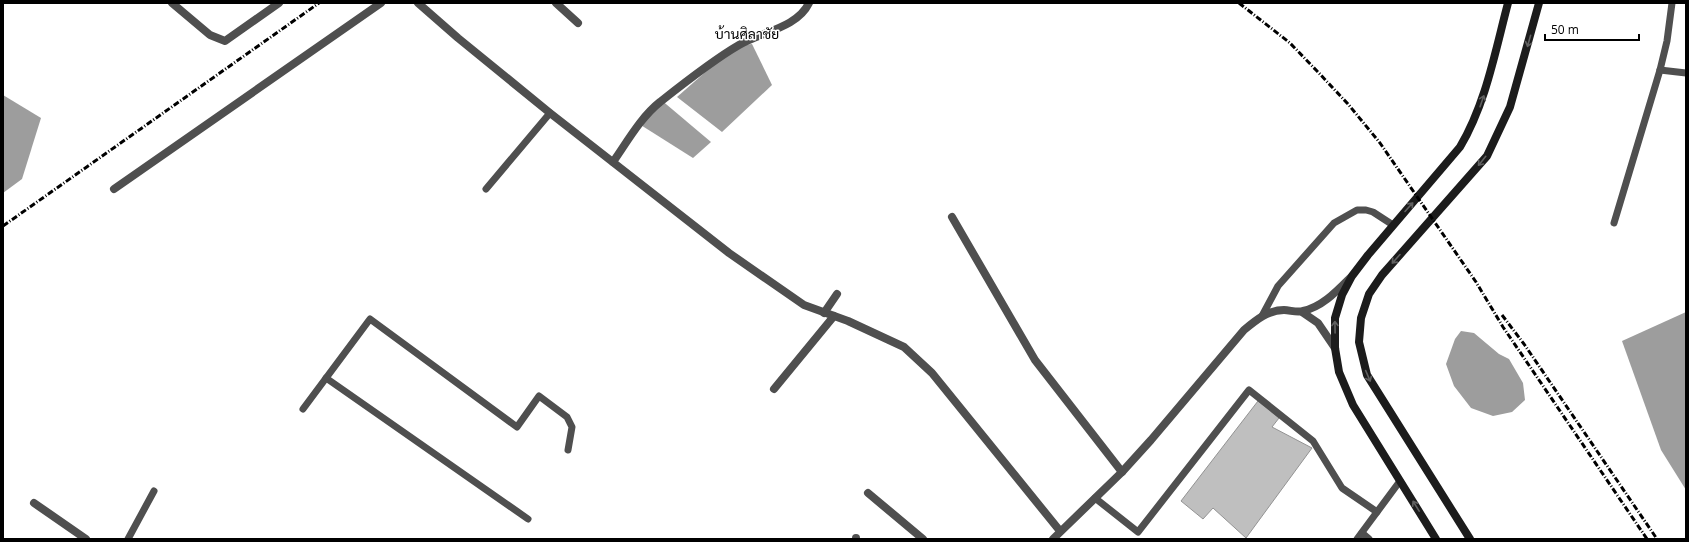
<svg xmlns="http://www.w3.org/2000/svg" width="1689" height="542" font-family="'Open Sans',Sarabun,sans-serif">
<style>
.water{fill:#9d9d9d}
.building{fill:#bfbfbf;stroke:#939393}
.lines{fill:none;stroke-linecap:round;stroke-linejoin:round}
.lane{stroke:#4f4f4f;stroke-width:7}
.street{stroke:#4f4f4f;stroke-width:8}
.secondary{stroke:#1c1c1c;stroke-width:8}
.rail{stroke:#000;stroke-width:3;stroke-dasharray:6 2 1 2;stroke-linecap:butt}
.oneway{stroke:#606060}
.labels{text-anchor:middle;dominant-baseline:central;stroke-width:3;stroke-linejoin:round;paint-order:stroke}
.quarter-label{font-size:14px;fill:#000;stroke:#fff}
</style>
<rect width="100%" height="100%" fill="#fff"/>
<g class="water">
<polygon points="752,44 772,85 722,132 677,97 735,46"/>
<polygon points="3,95 41,118 22,179 3,193"/>
<polygon points="660,99 711,142 693,158 636,122"/>
<polygon points="1686,312 1686,490 1661,450 1622,341"/>
<polygon points="1461,331 1474,333 1499,354 1509,359 1523,383 1525,400 1512,412 1493,416 1471,408 1454,386 1446,364 1455,339"/>
</g>
<polygon class="building" points="1258,401 1279,418 1272,427 1312,448 1246,538 1213,508 1203,519 1181,501"/>
<g class="lines">
<g class="lane">
<polyline points="1660,70 1686,73"/>
<polyline points="486,189 550,113"/>
<polyline points="1614,223 1660,70 1667,41 1672,3"/>
<polyline points="1262,316 1278,286 1334,223 1357,210 1366,210 1373,212 1393,225"/>
<polyline points="326,378 528,519"/>
<polyline points="303,409 370,319 517,427 539,396 567,417 572,427 568,450"/>
<polyline points="1095,498 1138,532 1249,390 1313,441 1342,488 1377,512"/>
<polyline points="1362,533 1369,539"/>
<polyline points="128,539 154,491"/>
<polyline points="1357,539 1400,481"/>
</g>
<g class="street">
<polyline points="172,3 210,35 225,41 279,3"/>
<polyline points="418,3 458,38 550,113 729,253 804,305 848,321 904,347 932,373 1060,531"/>
<polyline points="556,3 578,23"/>
<path d="M 613,162 C 627,142 641,117 660,102 C 684,83 713,60 739,45 C 761,32 797,28 809,3"/>
<polyline points="114,189 381,3"/>
<polyline points="952,217 1035,360 1122,472"/>
<polyline points="1302,312 1318,323 1335,348"/>
<polyline points="824,313 837,294"/>
<polyline points="774,389 834,316"/>
<polyline points="868,493 923,539"/>
<polyline points="34,503 86,539"/>
<polyline points="856,538 856,539"/>
<path d="M 1053,539 L 1122,472 L 1151,440 L 1244,330 C 1256,320 1268,310 1284,310 C 1290,310 1297,313 1303,311 C 1322,307 1337,291 1350,278"/>
</g>
<g class="secondary">
<path d="M 1436,539 L 1353,405 L 1339,372 L 1335,348 L 1335,318 L 1342,295 L 1352,276 L 1368,255 L 1460,147 C 1486,103 1495,52 1508,3"/>
<polyline points="1470,539 1367,375 1359,342 1361,318 1369,294 1382,275 1487,156 1510,107 1539,3"/>
</g>
<g class="rail">
<polyline points="1239,3 1290,43 1317,71 1348,104 1380,143 1476,282 1503,327 1647,539"/>
<polyline points="3,226 319,3"/>
<polyline points="1502,315 1524,344 1657,539"/>
</g>
</g>
<defs><path id="oneway-shaft" d="M-6 0H5M1.5-3L5.5 0L1.5 3" fill="none" stroke-width="1.6" stroke-linecap="round" stroke-linejoin="round"/></defs>
<g class="oneway">
<use href="#oneway-shaft" transform="translate(1529 41) rotate(106)"/>
<use href="#oneway-shaft" transform="translate(1482 101) rotate(-71)"/>
<use href="#oneway-shaft" transform="translate(1482 161) rotate(129)"/>
<use href="#oneway-shaft" transform="translate(1409 207) rotate(-48)"/>
<use href="#oneway-shaft" transform="translate(1396 259) rotate(132)"/>
<use href="#oneway-shaft" transform="translate(1335 327) rotate(-91)"/>
<use href="#oneway-shaft" transform="translate(1368 376) rotate(67)"/>
<use href="#oneway-shaft" transform="translate(1416 506) rotate(-122)"/>
</g>
<g class="labels">
<g class="quarter-label">
<text x="747" y="33">บ้านศิลาชัย</text>
</g>
</g>
<rect width="1689" height="542" fill="none" stroke="#000000" stroke-width="8"/>
<path d="M1545 34v6h94v-6" fill="none" stroke="#000000" stroke-width="2"/>
<text x="1551" y="34" font-size="12" fill="#000000" stroke="#ffffff" stroke-width="3" paint-order="stroke">50 m</text>
</svg>
